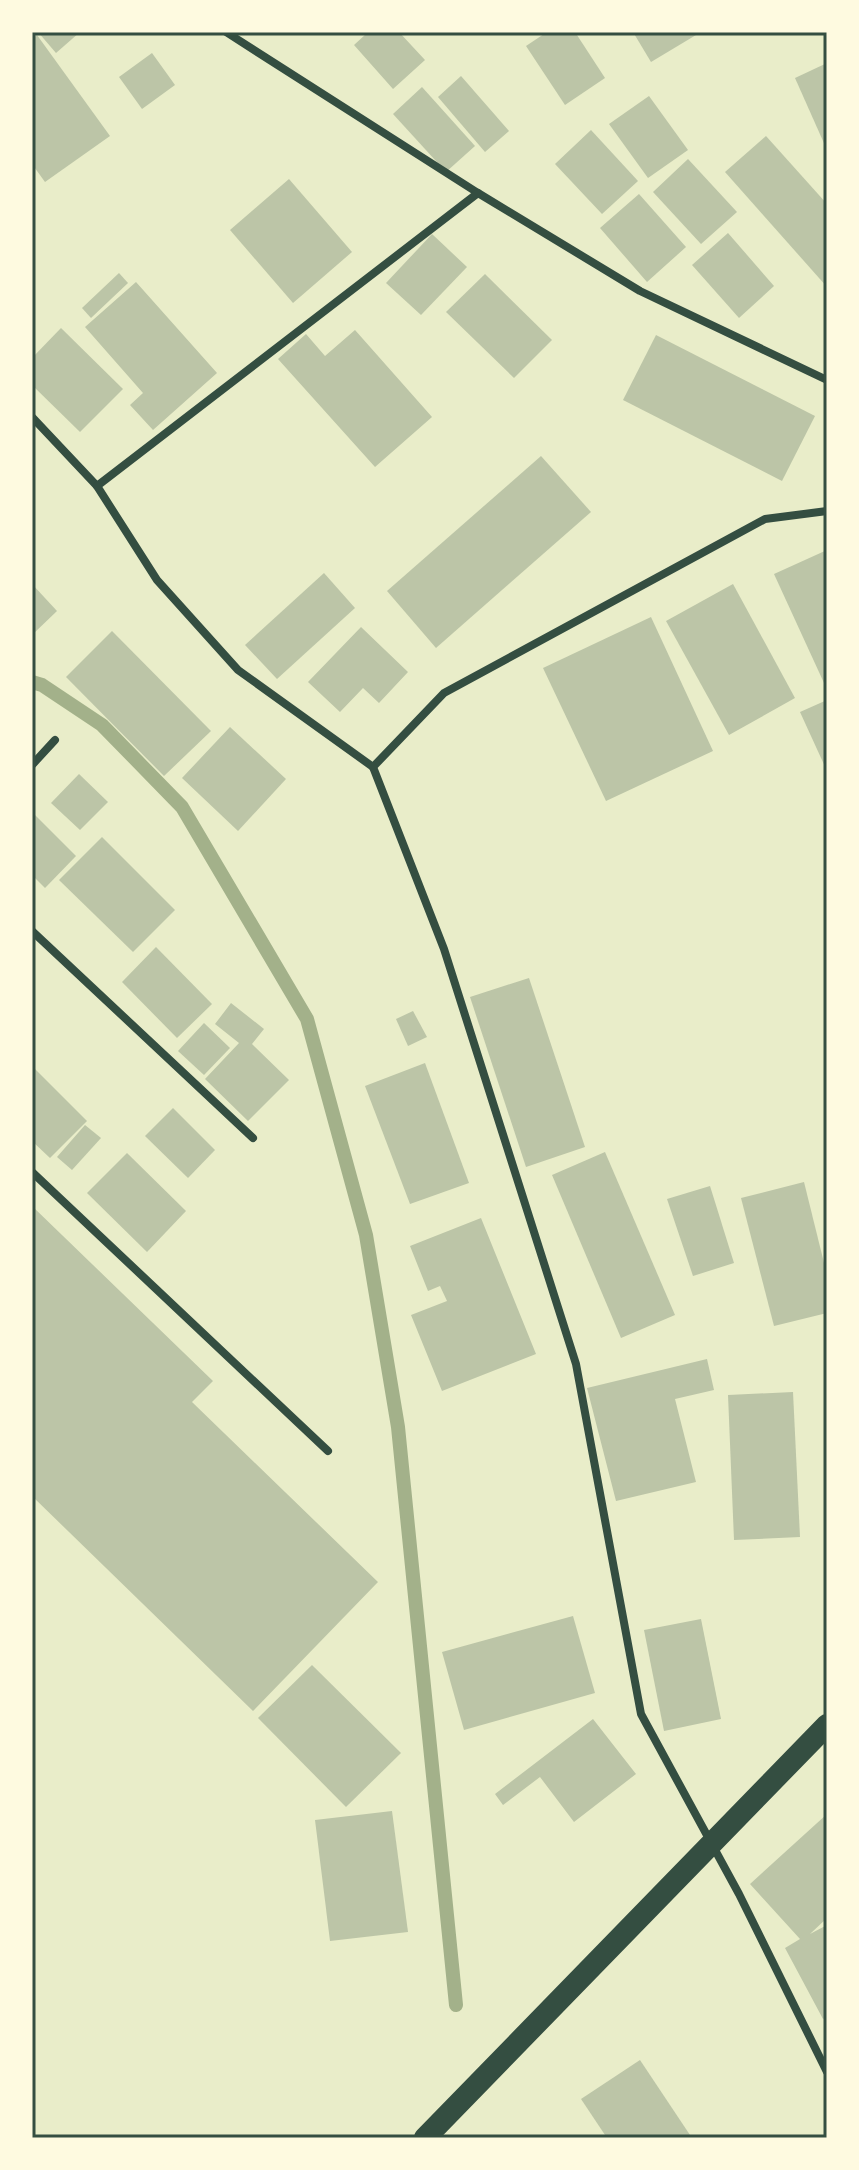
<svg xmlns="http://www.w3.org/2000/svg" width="859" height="2170" font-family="'Space Grotesk',sans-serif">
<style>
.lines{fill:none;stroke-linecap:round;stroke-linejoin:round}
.stream{stroke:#a3b18a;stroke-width:14}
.building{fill:#bcc5a7}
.minor{stroke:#344e41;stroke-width:8}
.trunk{stroke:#344e41;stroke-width:22}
.neatline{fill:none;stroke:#344e41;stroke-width:3}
</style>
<rect width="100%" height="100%" fill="#e9edc9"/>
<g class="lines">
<polyline class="stream" points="32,682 42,685 102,725 182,807 307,1019 366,1235 398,1427 456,2005"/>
</g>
<g class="building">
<polygon points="38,32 80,32 56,53"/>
<polygon points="364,32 399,32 425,60 393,89 354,45 366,34"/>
<polygon points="547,32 575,32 605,78 565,105 526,46"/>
<polygon points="633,32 701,32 651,62"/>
<polygon points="37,35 110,136 45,182 32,164 32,39"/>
<polygon points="152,53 175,85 142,109 119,77"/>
<polygon points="827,63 827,150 795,78"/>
<polygon points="461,76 509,131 485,152 438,97"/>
<polygon points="422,87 475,146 446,172 393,114"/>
<polygon points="649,96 688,150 648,178 609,124"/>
<polygon points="591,130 638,181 602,214 555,164"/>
<polygon points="766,136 827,204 827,287 725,172"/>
<polygon points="688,159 737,212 701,244 653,192"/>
<polygon points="289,179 352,252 293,303 230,230"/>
<polygon points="639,194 686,247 647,282 600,228"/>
<polygon points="728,233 774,286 739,318 692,265"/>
<polygon points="432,234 467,267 421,315 386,283"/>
<polygon points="119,273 128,283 91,318 82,308"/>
<polygon points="485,274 552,340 514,378 446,312"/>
<polygon points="136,282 217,373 153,430 130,405 143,393 85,327"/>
<polygon points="61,328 123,389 80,432 32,385 32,358"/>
<polygon points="355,330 432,417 375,467 278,359 306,334 325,356"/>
<polygon points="656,335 815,416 782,481 623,400"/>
<polygon points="541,456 591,512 436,648 387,591"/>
<polygon points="827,550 827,682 824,683 774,574"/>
<polygon points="324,573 355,608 277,679 245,645"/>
<polygon points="32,584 57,611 32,635"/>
<polygon points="733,584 795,698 729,735 666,621"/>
<polygon points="651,617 713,751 606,801 543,668"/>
<polygon points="361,627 408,672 379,703 363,688 340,712 308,682"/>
<polygon points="112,631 211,731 164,776 66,677"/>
<polygon points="827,700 827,771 800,712"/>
<polygon points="230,727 286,779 238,831 182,778"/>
<polygon points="79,774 108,802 80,830 51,803"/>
<polygon points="32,812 76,856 45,888 32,875"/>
<polygon points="102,837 175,910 133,952 59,880"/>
<polygon points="156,947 212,1004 177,1038 122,982"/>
<polygon points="529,978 585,1147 526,1167 470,997"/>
<polygon points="231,1003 264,1029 252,1044 289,1080 248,1121 205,1079 239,1043 215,1024"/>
<polygon points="413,1011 427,1037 408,1046 396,1019"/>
<polygon points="204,1023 230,1048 204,1075 178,1051"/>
<polygon points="425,1063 469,1183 410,1204 365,1086"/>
<polygon points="32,1066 87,1121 50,1158 32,1141"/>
<polygon points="173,1108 215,1150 188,1178 145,1136"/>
<polygon points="85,1125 101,1138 72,1170 57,1157"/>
<polygon points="605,1152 675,1315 621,1338 552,1175"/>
<polygon points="127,1153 186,1211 147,1252 87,1193"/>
<polygon points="804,1182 827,1275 827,1313 774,1326 741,1198"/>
<polygon points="710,1186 734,1263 693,1276 667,1199"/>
<polygon points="32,1206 213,1381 192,1402 378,1582 253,1711 32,1496"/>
<polygon points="481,1218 536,1354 442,1391 411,1315 447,1301 440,1286 428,1291 410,1246"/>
<polygon points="707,1359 714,1390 675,1399 696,1482 616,1501 587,1388"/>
<polygon points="793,1392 800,1537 734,1540 728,1395"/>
<polygon points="573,1616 595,1693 464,1730 442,1652"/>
<polygon points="701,1619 721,1719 664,1731 644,1630"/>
<polygon points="312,1665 401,1753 346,1807 258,1718"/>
<polygon points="593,1719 636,1774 574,1822 540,1777 503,1805 495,1794"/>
<polygon points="392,1811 408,1932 330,1941 315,1820"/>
<polygon points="827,1814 827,1918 810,1934 827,1925 827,2017 823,2019 785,1948 800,1939 750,1884"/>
<polygon points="640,2060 692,2138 607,2138 581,2099"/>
</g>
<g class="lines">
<g class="minor">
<polyline points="226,32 478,193 640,291 827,380"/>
<polyline points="32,417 97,486"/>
<polyline points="827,511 765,519 444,693 373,767 444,949 576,1364 641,1714 739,1894 827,2072"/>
<polyline points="32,765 55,740"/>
<polyline points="373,767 238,670 157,580 97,486 478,193"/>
<polyline points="32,931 253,1138"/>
<polyline points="32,1172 328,1451"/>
</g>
<polyline class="trunk" points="425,2138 827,1725"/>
</g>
<rect width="859" height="2170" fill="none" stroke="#fefae0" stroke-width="68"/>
<rect x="34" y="34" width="791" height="2102" class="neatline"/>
</svg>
